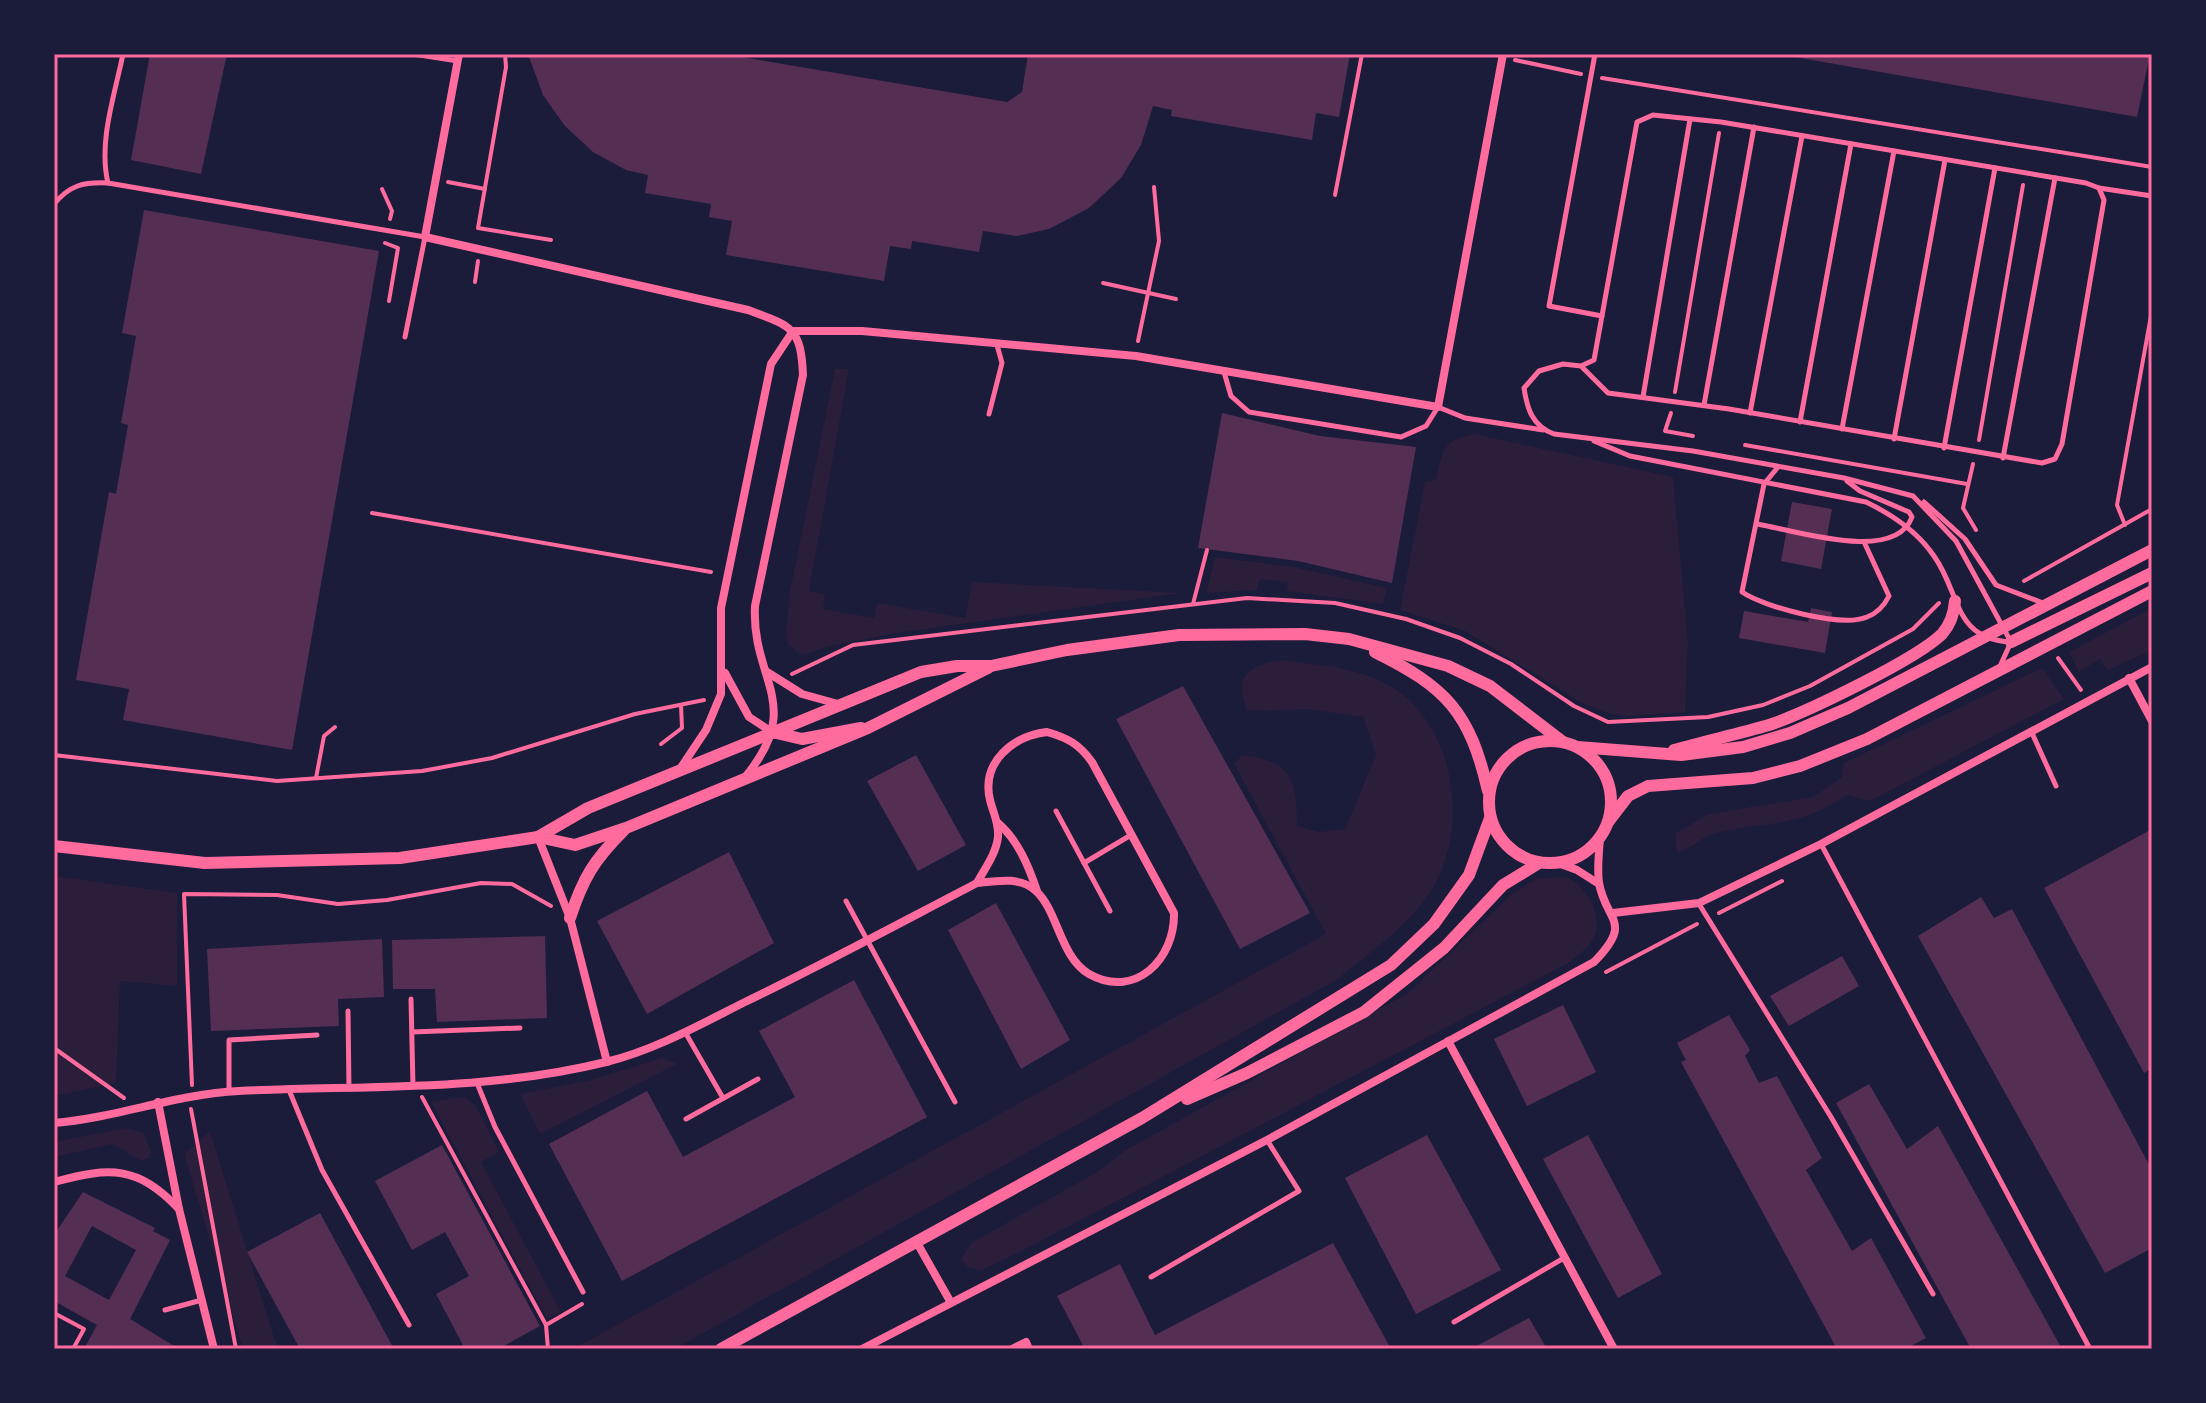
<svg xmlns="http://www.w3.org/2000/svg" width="2206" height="1403" font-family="'Nunito Sans',sans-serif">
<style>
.green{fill:#2a1e3b}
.building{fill:#542f53;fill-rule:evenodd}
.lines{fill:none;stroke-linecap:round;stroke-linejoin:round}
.path{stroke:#ff6b9d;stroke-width:4}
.service{stroke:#ff6b9d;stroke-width:5}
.minor{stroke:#ff6b9d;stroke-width:8}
.tertiary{stroke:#ff6b9d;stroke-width:12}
.neatline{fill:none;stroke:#ff6b9d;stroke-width:3}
</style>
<rect width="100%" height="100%" fill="#1b1b3a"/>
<g class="green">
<polygon points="835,369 849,369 809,591 825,594 823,609 874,618 877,603 965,618 972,582 1181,593 897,633 825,647 806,654 797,652 788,644 786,631 790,591"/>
<path d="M 1474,434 L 1673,477 L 1688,643 L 1685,712 L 1625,716 L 1604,712 L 1582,703 L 1465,631 L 1400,610 L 1425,482 L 1436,480 C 1443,450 1441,441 1474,434 Z"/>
<polygon points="1215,557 1294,567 1387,588 1383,604 1287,591 1288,582 1260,579 1257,590 1206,593"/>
<polygon points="2152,608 2152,650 2108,670 2100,659 2079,672 2069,652"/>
<path d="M 1281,660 C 1323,666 1375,668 1408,699 C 1458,744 1467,835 1431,891 C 1409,926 1369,953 1338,979 L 675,1349 L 573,1349 L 1326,934 L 1234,764 L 1242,755 C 1292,760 1297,781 1297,826 L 1319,832 L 1345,829 L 1376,755 L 1363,717 L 1307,709 L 1247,711 C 1234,675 1247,666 1281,660 Z"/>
<path d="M 2042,668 L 2064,699 L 1870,801 L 1847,795 C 1799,828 1768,821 1716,833 C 1702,836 1692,849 1677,853 L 1675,834 L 1708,814 L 1813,797 L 1842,777 L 1844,763 Z"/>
<polygon points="54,876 177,893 177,986 120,981 116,1083 54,1096"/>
<path d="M 1567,877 C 1586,887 1605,916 1593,939 C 1589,947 1577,956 1570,962 L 1022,1251 L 982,1270 L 968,1267 L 961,1259 L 971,1243 L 1097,1172 L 1126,1150 L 1408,993 L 1513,893 L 1537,878 Z"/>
<polygon points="662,1058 677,1064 540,1134 520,1094 591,1080"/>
<polygon points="465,1097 476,1106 499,1152 481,1162 561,1312 547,1319 431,1102"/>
<polygon points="126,1128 144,1133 151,1152 149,1158 141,1161 112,1144 54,1157 54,1142"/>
<polygon points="210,1131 275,1341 281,1349 243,1349 184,1154"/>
</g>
<g class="building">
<polygon points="150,54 227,54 201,174 131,160"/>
<polygon points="528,54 724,54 1007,102 1022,92 1028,54 1350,54 1339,117 1316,113 1312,140 1171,116 1172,110 1153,106 1141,145 1121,178 1089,208 1049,229 1017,236 983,231 979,252 912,241 911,249 890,246 884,281 726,255 732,221 709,217 711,204 645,193 648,175 626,170 593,152 565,126 543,95"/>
<polygon points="1778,54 2150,54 2137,117"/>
<polygon points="144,210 379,251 292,750 123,720 129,689 76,680 109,492 116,494 128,425 121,423 136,336 122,333"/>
<polygon points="1222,413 1320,436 1416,447 1392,583 1298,561 1198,548"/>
<polygon points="1792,502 1832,509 1821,569 1781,561"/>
<polygon points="1811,608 1832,612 1825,653 1739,638 1744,611 1808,622"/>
<polygon points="1183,686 1310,913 1240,949 1116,719"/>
<polygon points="916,755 966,845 918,871 867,781"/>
<polygon points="2152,829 2152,1068 2144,1073 2044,888"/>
<polygon points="729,852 774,943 647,1014 597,921"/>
<polygon points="1981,897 1994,918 2012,909 2152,1170 2152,1248 2105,1273 1918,936"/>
<polygon points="996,903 1070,1040 1021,1069 948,930"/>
<polygon points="545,936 547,1018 437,1022 435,989 393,989 392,940"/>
<polygon points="382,939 384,997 338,999 339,1026 211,1031 207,949"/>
<polygon points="1842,956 1859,986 1789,1026 1770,996"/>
<polygon points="854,980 927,1117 622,1281 549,1144 647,1091 683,1157 795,1097 759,1031"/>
<polygon points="1563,1005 1596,1072 1527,1106 1494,1039"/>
<polygon points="1729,1015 1750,1050 1745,1056 1759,1083 1777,1076 1822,1158 1806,1170 1852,1251 1871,1238 1926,1338 1905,1349 1837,1349 1681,1062 1686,1060 1677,1043"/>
<polygon points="1869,1084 1907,1149 1938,1126 2062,1349 1971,1349 1836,1103"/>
<polygon points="1427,1135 1501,1270 1416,1314 1345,1178"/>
<polygon points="1588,1135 1662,1274 1618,1298 1543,1159"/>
<polygon points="442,1145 540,1326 498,1349 465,1349 436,1294 469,1276 445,1232 412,1250 375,1181"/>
<path d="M 83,1192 L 155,1228 L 153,1231 L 170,1240 L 130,1319 L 179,1349 L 124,1349 L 117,1345 L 115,1349 L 84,1349 L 97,1325 L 54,1301 L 54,1235 ZM 92,1226 L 136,1250 L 109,1300 L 65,1276 Z"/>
<polygon points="320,1213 394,1349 300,1349 247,1252"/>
<polygon points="1333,1243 1391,1349 1085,1349 1057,1296 1120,1264 1155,1335"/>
<polygon points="1529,1318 1547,1349 1471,1349"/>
</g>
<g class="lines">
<g class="path">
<polyline points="505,54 506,67 478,228 551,240"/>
<polyline points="1515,60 1581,74"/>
<polyline points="1602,78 2152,167"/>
<polyline points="448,182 485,189"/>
<polyline points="382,189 392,211 390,219"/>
<polyline points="1335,195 1362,54"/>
<polyline points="385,243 398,248 389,301"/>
<polyline points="475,282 478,261"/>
<polyline points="1103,283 1176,299"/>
<polyline points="1138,341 1159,241 1154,187"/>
<polyline points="1675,392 1719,133"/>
<polyline points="1671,413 1665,431 1693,436"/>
<polyline points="1979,440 2023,185"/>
<polyline points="1745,445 1967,484"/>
<polyline points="1973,464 1963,508 1976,530"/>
<polyline points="372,513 711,572"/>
<polyline points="2125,525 2117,505 2152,310"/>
<polyline points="2024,581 2152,509"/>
<polyline points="1193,604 1207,550"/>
<polyline points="2058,658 2081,690"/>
<polyline points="792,674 853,645 1247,598 1335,603 1406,619 1460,638 1511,664 1574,706 1608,722 1708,717 1763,705 1810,686 1913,629 1939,603"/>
<polyline points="661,744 682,728 681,705"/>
<polyline points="54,755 277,781 422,771 492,758 635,714 704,700"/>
<polyline points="316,778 324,736 335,727"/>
<polyline points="1719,913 1782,881"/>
<polyline points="1606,972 1697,924"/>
<polyline points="54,1048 124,1098"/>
<polyline points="192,1085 184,894 277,895 338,904 387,900 481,883 512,884 551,906"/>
<polyline points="422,1097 546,1325"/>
<polyline points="191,1109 236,1349"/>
<polyline points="54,1313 84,1329 73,1349"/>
<polyline points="548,1349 546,1325 582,1304"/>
</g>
<g class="service">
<path d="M 123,54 C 115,94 98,142 108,183 L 425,237 L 405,337"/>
<polyline points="413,54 458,61"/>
<polyline points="1595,54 1549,306 1602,316"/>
<polyline points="2099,188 2152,196"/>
<path d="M 54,204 C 70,185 83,182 108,183"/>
<path d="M 1581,366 L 1594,360 L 1637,122 L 1653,115 L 1721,122 L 2086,183 L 2099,188 L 2104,200 L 2062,444 L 2055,459 L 2042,463 L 1729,409 L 1608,393 L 1581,366 L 1563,364 L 1539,371 L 1524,388 C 1527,408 1532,426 1554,434 L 1693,451 L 1844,478 L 1913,496 L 1956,541 L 2011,642 L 2001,664"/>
<polyline points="1224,372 1231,396 1249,412 1401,437 1426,426 1438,407 1465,418 1543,430"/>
<polyline points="1643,397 1690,119"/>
<polyline points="1704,405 1754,127"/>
<polyline points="1750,413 1802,136"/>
<polyline points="989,414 1002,363 997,345"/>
<polyline points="1800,422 1851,144"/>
<polyline points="1842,429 1894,151"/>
<polyline points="1894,439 1945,160"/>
<path d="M 1594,441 L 1630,456 L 1866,502 C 1893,515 1917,531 1934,556 C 1961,594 1953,639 2011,642"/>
<polyline points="1944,448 1995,168"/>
<polyline points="2003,458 2055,178"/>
<path d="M 1778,467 L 1764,484 L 1742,592 C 1764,607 1842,628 1867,617 C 1878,613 1884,606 1889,596 L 1865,544"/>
<polyline points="1924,502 1965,539 1996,585 2043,603"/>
<path d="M 1757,524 C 1794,530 1895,564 1912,517 L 1909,512 L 1860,491 L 1847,481"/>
<polyline points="2032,733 2056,786"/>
<polyline points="1056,811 1110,911"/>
<polyline points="1821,844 2090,1349"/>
<polyline points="1084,863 1131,835"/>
<polyline points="846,901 955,1102"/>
<polyline points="1699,904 1831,1117 1933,1294"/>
<polyline points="411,999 413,1086"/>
<polyline points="348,1011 349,1089"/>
<polyline points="412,1032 520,1028"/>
<polyline points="685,1032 723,1098"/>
<polyline points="477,1083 495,1127 583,1292"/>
<polyline points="289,1090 322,1170 409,1325"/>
<polyline points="229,1092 229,1040 317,1035"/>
<polyline points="686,1119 758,1079"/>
<polyline points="1151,1277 1299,1191 1267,1140"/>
<polyline points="165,1310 202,1300"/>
<polyline points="1454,1322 1564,1258"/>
</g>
<g class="minor">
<path d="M 459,54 L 425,237 L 748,310 C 791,326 801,327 803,375 L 755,606 C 751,680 805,704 746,776"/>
<polyline points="767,672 802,694 838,704"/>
<polyline points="725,673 749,717 772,732"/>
<polyline points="2129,678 2152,721"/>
<path d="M 1047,732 C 1068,738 1079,744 1092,762 L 1174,913 C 1175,959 1135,1000 1089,974 C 1060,957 1058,911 1036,891 C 1020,876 996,881 977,883 C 985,868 996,854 998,837 C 999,822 993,813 990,800 C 981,762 1013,736 1047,732 Z"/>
<polyline points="680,769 706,730 721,694 721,608 771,364 793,331 862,331 1136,356 1438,407 1503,54"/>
<path d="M 998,823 C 1018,840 1029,867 1037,891"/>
<polyline points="538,837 570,918 607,1062"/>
<polyline points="1558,863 1577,870 1599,884"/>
<polyline points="1613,913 1699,903 1821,844 2152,667"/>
<polyline points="1448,1041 1614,1349"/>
<polyline points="158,1102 179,1209 214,1349"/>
<path d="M 54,1123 C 116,1118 176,1094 239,1091 C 362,1085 485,1092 606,1062 C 655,1050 701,1024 745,1002 C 824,964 900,923 977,883"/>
<path d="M 54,1182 C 110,1167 137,1165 179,1209"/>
<polyline points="916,1241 950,1301"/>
<path d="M 862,1349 L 1267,1140 L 1594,962 C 1634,921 1606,922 1599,883 C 1597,869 1599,852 1600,838"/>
<polyline points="1012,1349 1026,1342 1029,1349"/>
</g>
<g class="tertiary">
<polyline points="2011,642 2152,573"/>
<path d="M 1375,652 C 1446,687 1470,712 1488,791"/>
<polyline points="772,732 802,739 861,728"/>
<circle cx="1550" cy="802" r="61"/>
<polyline points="1578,747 1681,755 1743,747 1790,733 1848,708 2152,550"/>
<path d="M 1674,750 C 1706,741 1738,734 1769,725 C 1805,713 1917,659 1942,634 C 1951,624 1954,614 1955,601"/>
<polyline points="1608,822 1628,796 1648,786 1753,778 1800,766 1867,739 2152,591"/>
<polyline points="538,837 575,845 626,828 868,728 988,668"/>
<polyline points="54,846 205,863 400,858 538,837 588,808 921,672 957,666 991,666 1067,650 1179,635 1305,634 1349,639 1448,666 1490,686 1563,742"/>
<path d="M 570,918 C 583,878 594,860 624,830"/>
<polyline points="1187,1099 1247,1073 1364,1012 1444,948 1503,885 1539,863"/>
<polyline points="721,1349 1142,1118 1391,965 1434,924 1469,875 1490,818"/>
</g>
</g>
<rect width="2206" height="1403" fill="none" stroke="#1b1b3a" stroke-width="112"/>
<rect x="56" y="56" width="2094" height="1291" class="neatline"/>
</svg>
